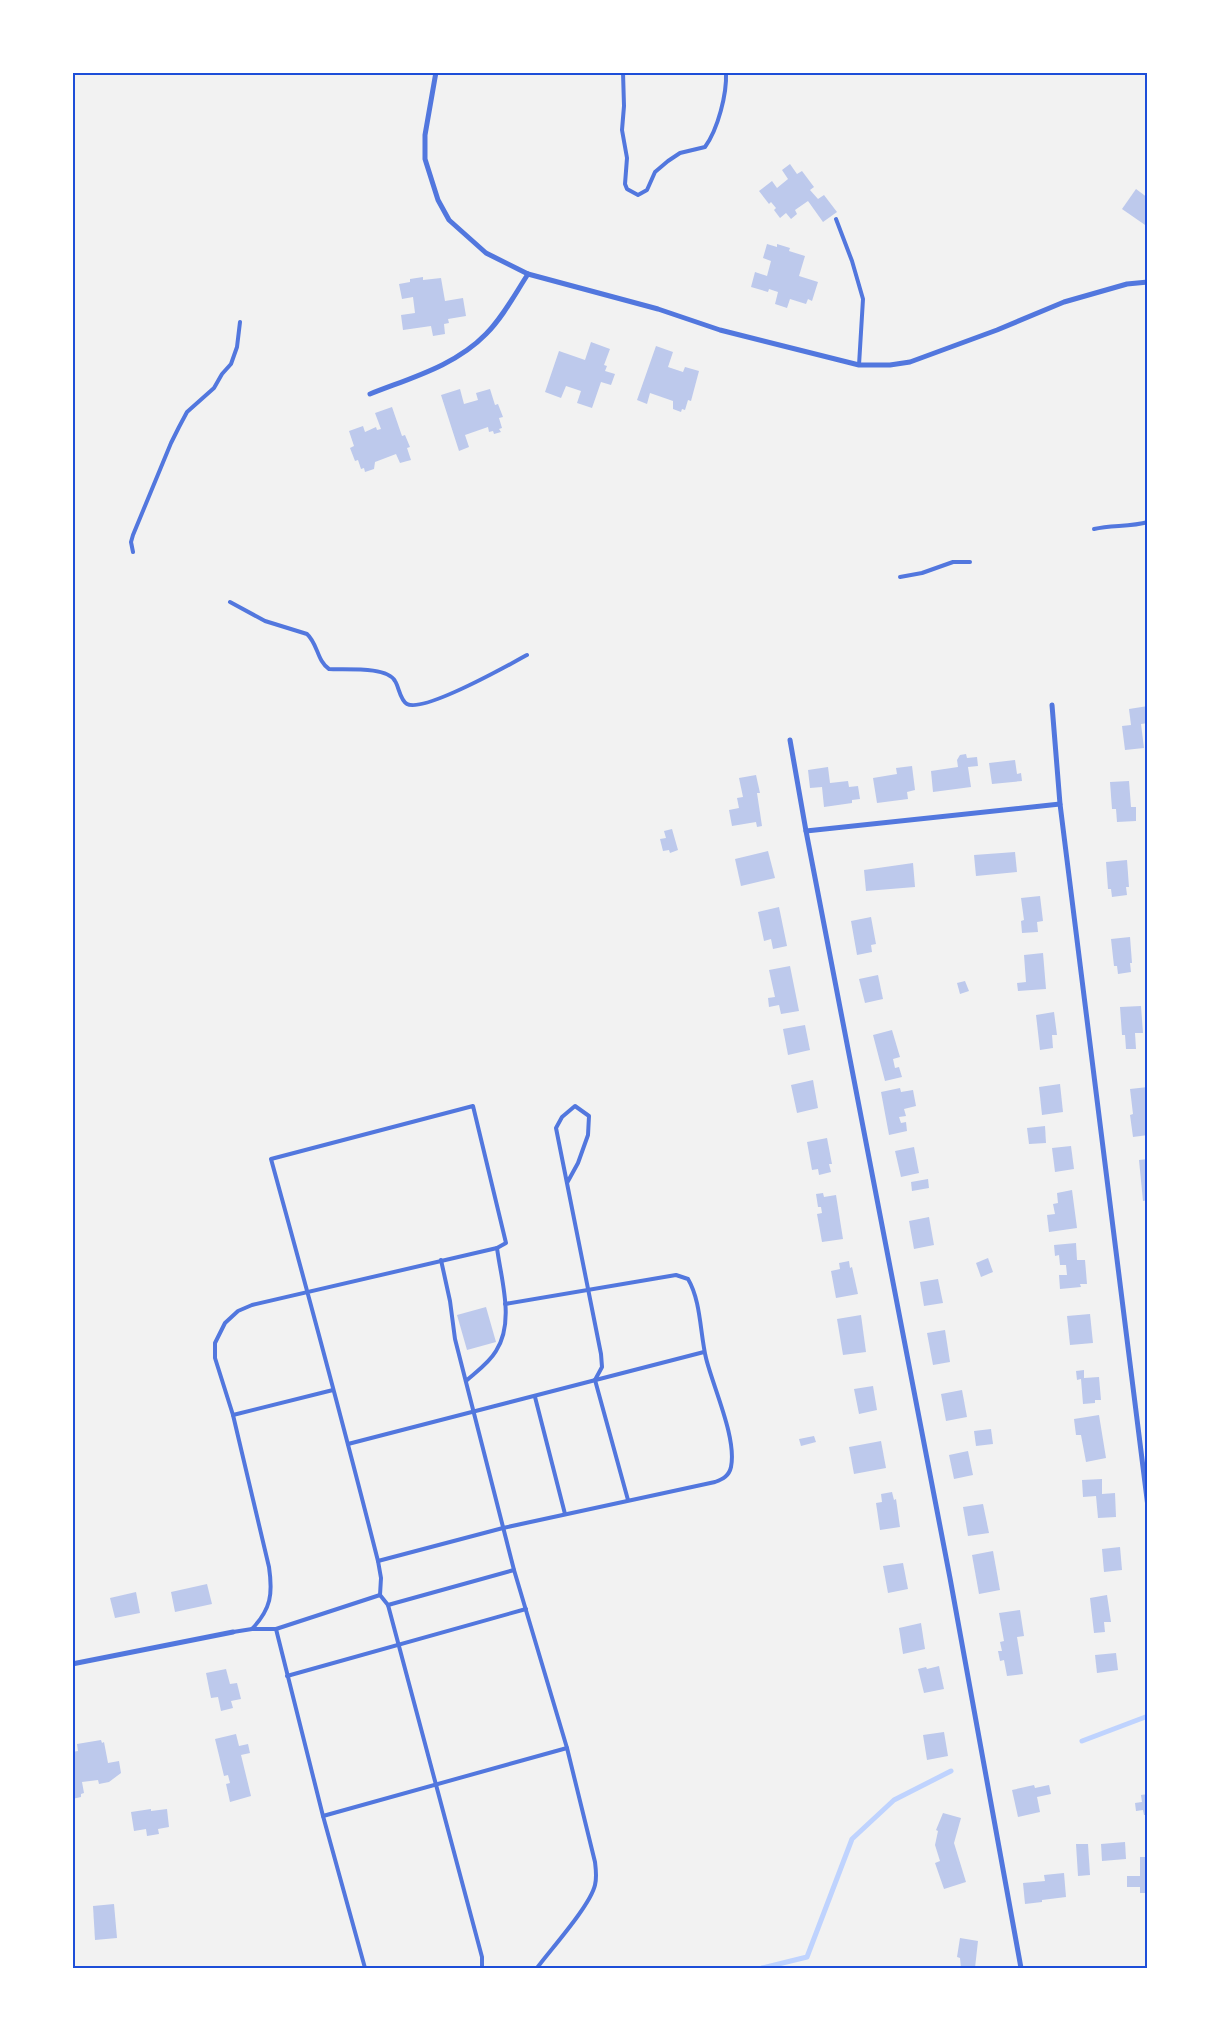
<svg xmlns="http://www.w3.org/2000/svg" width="1220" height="2041" font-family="'Roboto Serif',serif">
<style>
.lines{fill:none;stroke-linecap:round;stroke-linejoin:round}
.stream{stroke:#bfd3fe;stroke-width:5}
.building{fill:#bdc9ec}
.service{stroke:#5277de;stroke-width:4}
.minor{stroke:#5277de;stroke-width:5}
.neatline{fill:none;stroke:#1d4ed8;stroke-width:2}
</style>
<rect width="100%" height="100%" fill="#f2f2f2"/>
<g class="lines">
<g class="stream">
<polyline points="1082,1741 1148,1716"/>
<polyline points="762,1968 807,1957 852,1839 894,1800 951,1771"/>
</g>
</g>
<g class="building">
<polygon points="790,164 797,174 802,171 814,187 810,190 818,199 824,195 837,212 823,222 808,201 795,210 797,214 791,219 786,213 780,218 774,210 776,208 771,202 769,204 759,191 772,181 777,188 788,179 782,170"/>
<polygon points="1136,189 1148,198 1148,227 1122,209"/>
<polygon points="1146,227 1148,227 1148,253 1145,253"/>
<polygon points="767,244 777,247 777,244 790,248 789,251 805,256 799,276 818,282 812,301 808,299 806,304 790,299 787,308 775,304 778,292 769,289 768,292 751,287 755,272 767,276 771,261 763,258"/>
<polygon points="423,277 423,280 441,278 445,301 463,298 466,316 448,319 449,323 444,324 445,334 433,336 431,326 403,330 401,315 415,313 413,297 402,299 399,284 410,282 410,279"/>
<polygon points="591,342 610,349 604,365 607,366 605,371 615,374 611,385 601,382 592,408 577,403 581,391 566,386 561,398 545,392 559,351 585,360"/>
<polygon points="656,346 673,352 668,367 683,372 685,367 699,371 691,401 688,400 685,410 682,409 681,412 673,409 673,401 650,393 647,404 637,400"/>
<polygon points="460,389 464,404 478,400 476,393 490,389 495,405 498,404 503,417 499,418 502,428 499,429 501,432 494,434 493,431 489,432 488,427 465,435 469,447 459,451 441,395"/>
<polygon points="392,407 402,436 405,435 410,447 407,448 411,460 400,463 396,454 375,462 374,469 365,472 364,468 361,469 358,460 355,461 350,448 354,446 349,431 363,426 365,432 376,427 377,430 381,429 375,413"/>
<polygon points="1148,706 1148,723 1141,724 1144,748 1125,750 1122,726 1131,725 1129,709"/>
<polygon points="966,754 967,758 977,757 978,766 968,767 971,787 933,792 931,771 958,767 957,760 960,755"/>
<polygon points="1015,760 1017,774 1021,773 1022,781 992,784 989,763"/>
<polygon points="912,766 915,790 907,792 908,799 877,803 873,778 897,774 896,768"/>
<polygon points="828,767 830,783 848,781 849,787 858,786 860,799 852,800 852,803 824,807 822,787 810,788 808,770"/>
<polygon points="756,775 760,793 757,793 762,826 757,827 756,822 732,826 729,810 739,808 737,798 743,797 739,778"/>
<polygon points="1129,781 1131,807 1136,807 1136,821 1117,822 1116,809 1112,809 1110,782"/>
<polygon points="672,829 678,850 670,853 669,850 663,851 660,839 666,838 664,831"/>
<polygon points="768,851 775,878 741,886 735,859"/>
<polygon points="1015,852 1017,872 976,876 974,855"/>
<polygon points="1127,860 1129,887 1126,887 1127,895 1112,897 1111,889 1108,889 1106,862"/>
<polygon points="913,863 915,887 866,891 864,870"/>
<polygon points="1040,896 1043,921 1037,922 1038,932 1022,933 1021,921 1024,920 1021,898"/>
<polygon points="779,907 787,946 773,949 771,939 764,941 758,912"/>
<polygon points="871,917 876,944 871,945 872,952 857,955 851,921"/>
<polygon points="1130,937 1132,963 1130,963 1131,972 1118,974 1117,966 1114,966 1111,939"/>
<polygon points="1043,953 1046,989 1018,991 1017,983 1026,982 1024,955"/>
<polygon points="790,966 799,1011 781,1014 779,1005 769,1007 768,998 775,997 769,970"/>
<polygon points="878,975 883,999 865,1003 859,979"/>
<polygon points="965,981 969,991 960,994 957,983"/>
<polygon points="1141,1006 1143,1033 1135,1033 1136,1049 1126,1049 1125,1035 1122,1035 1120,1007"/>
<polygon points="1054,1012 1057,1035 1052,1035 1053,1048 1040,1050 1036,1015"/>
<polygon points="805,1025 810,1050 788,1055 783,1029"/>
<polygon points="892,1030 900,1057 893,1059 895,1068 899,1067 902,1077 885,1081 873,1035"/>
<polygon points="813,1080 818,1108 797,1113 791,1085"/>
<polygon points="1060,1084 1063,1112 1042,1115 1039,1087"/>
<polygon points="1148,1087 1148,1135 1133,1137 1130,1115 1133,1114 1130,1089"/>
<polygon points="900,1088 901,1092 913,1090 916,1106 904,1109 906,1116 899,1117 901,1123 906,1122 907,1131 889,1135 881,1092"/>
<polygon points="1045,1126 1046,1143 1029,1144 1027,1128"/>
<polygon points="827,1138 832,1164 829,1164 831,1172 819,1175 818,1169 812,1170 807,1142"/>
<polygon points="1071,1146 1074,1169 1055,1172 1052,1148"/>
<polygon points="914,1147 919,1173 901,1177 895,1151"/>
<polygon points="1148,1159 1148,1200 1143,1201 1139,1160"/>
<polygon points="928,1179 929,1188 912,1191 911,1182"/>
<polygon points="1072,1190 1077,1228 1049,1232 1047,1215 1055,1214 1053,1204 1058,1203 1057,1193"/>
<polygon points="823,1193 824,1197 836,1195 843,1239 822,1242 817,1214 822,1213 821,1207 818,1207 816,1194"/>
<polygon points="929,1217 934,1245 914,1249 909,1221"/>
<polygon points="1076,1243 1077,1260 1085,1260 1087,1284 1080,1284 1081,1287 1060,1289 1059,1275 1067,1275 1066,1265 1060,1265 1059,1255 1055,1256 1054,1245"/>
<polygon points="988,1258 993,1272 981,1277 976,1263"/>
<polygon points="849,1261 850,1268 852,1267 858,1294 836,1298 831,1271 840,1269 839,1263"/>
<polygon points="938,1279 943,1303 924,1306 920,1282"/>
<polygon points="486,1307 496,1342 467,1350 457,1315"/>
<polygon points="1090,1314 1093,1343 1070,1345 1067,1316"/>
<polygon points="861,1315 866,1352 843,1355 837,1319"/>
<polygon points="945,1330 950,1362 933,1365 927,1333"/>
<polygon points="1084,1370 1084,1378 1099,1377 1101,1400 1095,1400 1095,1403 1083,1404 1081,1379 1077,1380 1076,1371"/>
<polygon points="873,1386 877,1410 859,1414 854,1389"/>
<polygon points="962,1390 967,1417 946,1421 941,1394"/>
<polygon points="1099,1415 1106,1458 1086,1462 1081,1435 1076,1435 1074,1419"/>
<polygon points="991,1429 993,1444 976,1446 974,1431"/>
<polygon points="814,1436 816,1442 801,1446 799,1439"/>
<polygon points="881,1441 886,1468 854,1474 849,1447"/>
<polygon points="968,1451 973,1475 954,1479 949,1455"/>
<polygon points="1102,1479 1102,1494 1115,1493 1116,1517 1098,1518 1096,1496 1083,1497 1082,1480"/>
<polygon points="892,1492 894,1500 896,1499 900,1527 880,1530 876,1503 882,1502 881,1494"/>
<polygon points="983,1504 989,1533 968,1536 963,1507"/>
<polygon points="1120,1547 1122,1570 1104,1572 1102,1549"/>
<polygon points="993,1551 1000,1590 979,1594 972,1555"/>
<polygon points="903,1563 908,1589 888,1593 883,1566"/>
<polygon points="207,1584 212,1604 175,1612 171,1592"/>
<polygon points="136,1592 140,1613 115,1618 110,1598"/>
<polygon points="1107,1595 1111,1622 1104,1622 1105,1632 1094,1633 1090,1598"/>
<polygon points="1020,1610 1024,1636 1017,1637 1023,1674 1007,1676 1004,1660 1000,1661 998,1651 1002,1651 1000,1642 1004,1641 999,1613"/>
<polygon points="921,1623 925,1649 903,1654 899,1628"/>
<polygon points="1116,1653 1118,1670 1097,1673 1095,1655"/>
<polygon points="939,1666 944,1689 924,1693 918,1669 926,1667 927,1669"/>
<polygon points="226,1669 230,1684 237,1683 241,1699 231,1701 233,1708 221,1711 218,1697 211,1698 206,1673"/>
<polygon points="944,1732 948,1756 927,1760 923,1735"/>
<polygon points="236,1734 239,1746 248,1744 250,1753 241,1755 251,1796 230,1802 226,1784 230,1783 228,1775 224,1776 215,1739"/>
<polygon points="101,1740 102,1743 104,1742 108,1763 119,1761 121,1773 109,1782 99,1784 98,1780 82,1782 84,1793 81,1794 81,1797 72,1799 72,1752 78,1751 77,1744"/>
<polygon points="1034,1785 1035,1788 1049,1785 1051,1794 1037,1797 1040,1812 1018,1817 1012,1790"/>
<polygon points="1148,1794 1148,1815 1144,1815 1143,1810 1136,1811 1135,1803 1142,1802 1141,1795"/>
<polygon points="151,1809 151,1811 167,1809 169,1827 158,1829 159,1834 147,1836 146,1829 134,1831 131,1812"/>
<polygon points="943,1813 961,1818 954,1843 966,1882 944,1889 935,1863 940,1861 935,1845 938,1831 936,1830"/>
<polygon points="1125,1842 1126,1859 1102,1861 1101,1844"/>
<polygon points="1076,1844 1088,1844 1090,1875 1078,1876"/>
<polygon points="1140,1857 1148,1857 1148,1893 1140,1893 1140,1887 1127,1887 1127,1876 1140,1876"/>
<polygon points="1064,1873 1066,1897 1042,1900 1042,1902 1025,1904 1023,1883 1045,1881 1044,1875"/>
<polygon points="114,1904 117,1938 95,1940 93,1906"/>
<polygon points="960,1938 978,1941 975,1968 961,1968 960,1958 957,1957"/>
</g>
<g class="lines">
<g class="service">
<path d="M 623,72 L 624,106 L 622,130 L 627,158 L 625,184 L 627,189 L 638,195 L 647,190 L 655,172 L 668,161 L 680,153 L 705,147 C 718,129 727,94 726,72"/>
<polyline points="836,219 852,261 863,299 859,365"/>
<path d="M 1094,529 C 1112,525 1130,527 1148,522"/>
<polyline points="133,552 131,542 133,535 171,443 179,427 187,412 214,388 222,374 231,364 237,347 240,322"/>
<polyline points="900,577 922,573 953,562 970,562"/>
<path d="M 230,602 L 265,621 L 307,634 C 318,644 317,661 329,669 C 345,670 387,666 395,681 C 399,687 400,700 407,704 C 423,713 509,665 527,655"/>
<polyline points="567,1183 578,1163 588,1135 589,1116 575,1106 562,1117 556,1128 601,1354 602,1367 595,1380"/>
<path d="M 441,1260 L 450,1301 L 455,1339 L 514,1570 L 567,1748 L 595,1862 C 596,1870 597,1877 595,1885 C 590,1906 551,1949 537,1968"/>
<polyline points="595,1380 628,1500"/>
<path d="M 466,1381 C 476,1372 489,1363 496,1351 C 515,1322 501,1279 497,1248"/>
<polyline points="535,1397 565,1514"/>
<polyline points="233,1415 333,1390"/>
<polyline points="348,1444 704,1352"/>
<path d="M 378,1561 L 503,1528 L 715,1482 C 723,1479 729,1476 731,1467 C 737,1438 713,1387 706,1358 C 700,1333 701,1301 688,1279 L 676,1275 L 505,1304"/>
<polyline points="388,1605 514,1570"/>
<path d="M 252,1629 C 271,1609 273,1594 269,1567 L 233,1415 L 215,1358 L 215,1343 L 225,1323 L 238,1311 L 252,1305 L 497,1248 L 506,1243 L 473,1106 L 271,1159 C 308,1293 344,1427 378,1561 L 381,1578 L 380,1595 L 388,1605 L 482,1957 L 482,1968"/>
<polyline points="276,1629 323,1816 365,1968"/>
<polyline points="233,1632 252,1629 276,1629 380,1595"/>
<polyline points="287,1676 526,1609"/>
<polyline points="323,1816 567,1748"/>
</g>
<g class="minor">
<polyline points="436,72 425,135 425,159 438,200 449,220 486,253 528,274 658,309 720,330 859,365 890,365 910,362 997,330 1064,302 1127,284 1148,282"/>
<path d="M 370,394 C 410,378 455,366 486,334 C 503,317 515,294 528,274"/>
<polyline points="1052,705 1060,804 1148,1507"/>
<polyline points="790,740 806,831 950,1578 1021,1968"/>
<polyline points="806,831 1060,804"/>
<polyline points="72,1664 233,1632"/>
</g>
</g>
<rect width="1220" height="2041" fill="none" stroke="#ffffff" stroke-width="148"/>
<rect x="74" y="74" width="1072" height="1893" class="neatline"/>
</svg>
